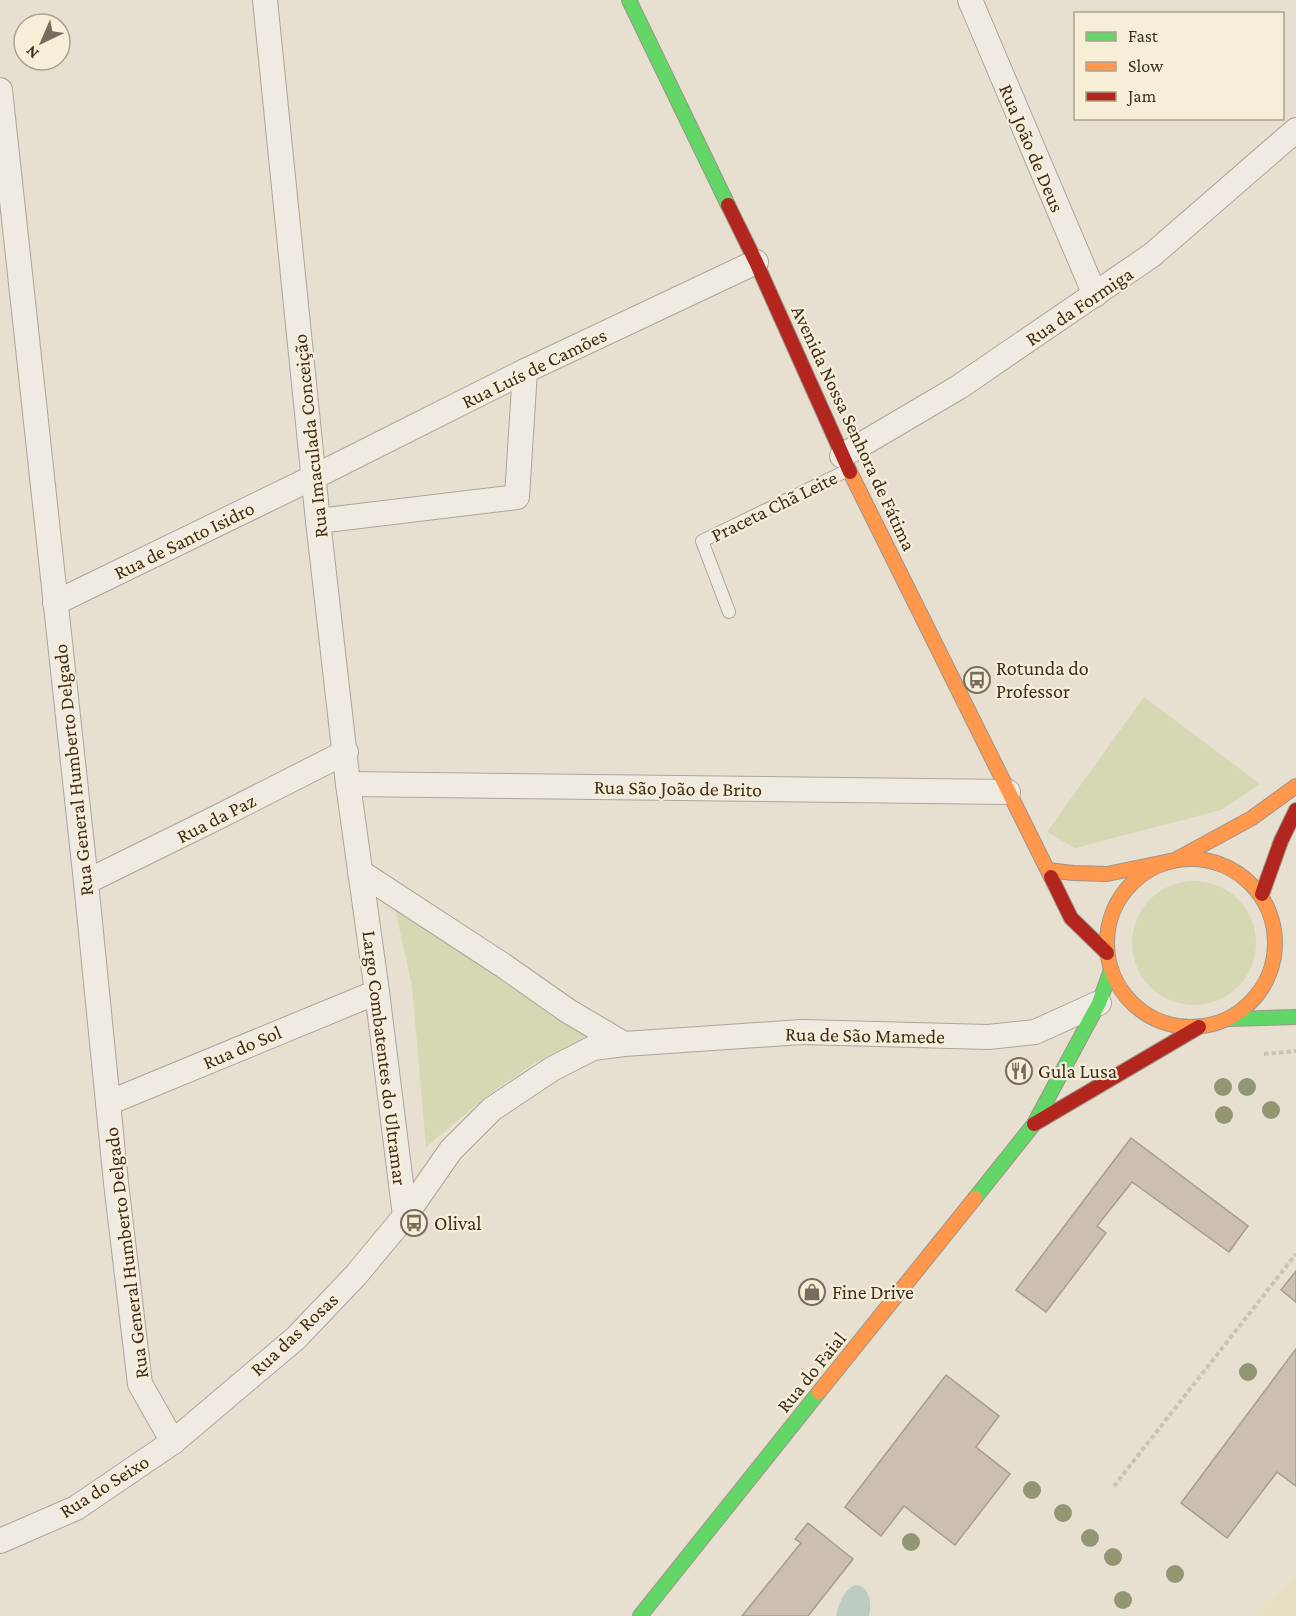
<svg xmlns="http://www.w3.org/2000/svg" width="1296" height="1616" font-family="'Crimson Pro',serif">
<style>
.farmland{fill:#e6dfc2}
.green{fill:#d6d7b3}
.water{fill:#bcccc2}
.building{fill:#cbbfb2;stroke:#a89c90;stroke-width:1.5}
.lines{fill:none;stroke-linecap:round;stroke-linejoin:round}
.lane-casing{stroke:#ada599;stroke-width:14}
.street-casing{stroke:#ada599;stroke-width:26}
.fast-casing{stroke:#9c958a;stroke-width:16}
.slow-casing{stroke:#9c958a;stroke-width:16}
.jam-casing{stroke:#9c958a;stroke-width:16}
.path{stroke:#c8c2b9;stroke-width:4;stroke-dasharray:4.5 3;stroke-linecap:butt}
.lane{stroke:#efebe3;stroke-width:12}
.street{stroke:#efebe3;stroke-width:24}
.fast{stroke:#63d668;stroke-width:14}
.slow{stroke:#ff974d;stroke-width:14}
.jam{stroke:#b3261e;stroke-width:14}
.tree{fill:#929673}
.labels{text-anchor:middle;dominant-baseline:central;stroke-width:4.5;stroke-linejoin:round;paint-order:stroke}
.street-label{font-size:20px;fill:#3d2e20;stroke:#f7eed8}
.poi-label{font-size:20px;fill:#3d2e20;stroke:#f7eed8;text-anchor:start}
</style>
<rect width="100%" height="100%" fill="#e7e0d1"/>
<polygon class="farmland" points="1296,1574 1296,1616 1252,1616 1282,1588"/>
<g class="green">
<polygon points="1144,697 1260,784 1221,810 1075,848 1047,832"/>
<circle cx="1194" cy="943" r="62"/>
<polygon points="394,904 589,1037 538,1061 491,1093 426,1147 412,986"/>
</g>
<path class="water" d="M 855,1585 C 870,1586 872,1604 869,1616 L 836,1616 C 839,1604 843,1590 855,1585 Z"/>
<g class="building">
<polygon points="1131,1138 1248,1226 1229,1252 1132,1182 1097,1226 1106,1233 1046,1312 1016,1290"/>
<polygon points="1296,1271 1296,1302 1281,1290"/>
<polygon points="1296,1349 1296,1486 1277,1472 1227,1538 1181,1503"/>
<polygon points="946,1375 999,1416 976,1447 1010,1474 955,1545 904,1506 881,1536 845,1507"/>
<polygon points="808,1523 853,1559 808,1616 742,1616 801,1543 795,1539"/>
</g>
<g class="lines">
<defs>
<polyline id="lane" points="729,612 702,541 848,470"/>
<g id="street">
<polyline points="265,0 318,521 348,784 377,992 405,1216"/>
<polyline points="970,0 1095,295"/>
<polyline points="0,90 86,882 116,1183 140,1384 173,1442"/>
<polyline points="842,456 959,387 1152,255 1296,130"/>
<polyline points="318,521 517,497 525,371"/>
<polyline points="55,603 314,477 525,371 756,262"/>
<polyline points="348,784 1008,792"/>
<polyline points="360,872 504,966 568,1011 624,1044"/>
<polyline points="86,882 218,817 346,752"/>
<polyline points="108,1103 377,992"/>
<polyline points="0,1541 76,1508 173,1442 296,1338 356,1275 405,1216 451,1150 492,1109 552,1069 593,1048 624,1044 802,1032 988,1037 1035,1032 1099,1003"/>
</g>
<g id="fast">
<polyline points="629,0 728,205"/>
<polyline points="1228,1019 1296,1017"/>
<polyline points="975,1198 1034,1124 1099,1003 1111,970"/>
<polyline points="640,1616 819,1392"/>
</g>
<g id="slow">
<polyline points="850,472 1051,877"/>
<circle cx="1191" cy="943" r="84"/>
<polyline points="1048,870 1073,873 1107,874 1175,860 1252,818 1296,786"/>
<polyline points="819,1392 975,1198"/>
</g>
<g id="jam">
<polyline points="728,205 756,262 850,472"/>
<polyline points="1051,877 1071,918 1107,953"/>
<polyline points="1262,894 1281,841 1296,810"/>
<polyline points="1034,1124 1199,1027"/>
</g>
</defs>
<use href="#lane" class="lane-casing"/>
<use href="#street" class="street-casing"/>
<use href="#fast" class="fast-casing"/>
<use href="#slow" class="slow-casing"/>
<use href="#jam" class="jam-casing"/>
<g class="path">
<polyline points="1264,1054 1296,1051"/>
<polyline points="1114,1486 1296,1254"/>
</g>
<use href="#lane" class="lane"/>
<use href="#street" class="street"/>
<use href="#fast" class="fast"/>
<use href="#slow" class="slow"/>
<use href="#jam" class="jam"/>
</g>
<g class="tree">
<circle cx="1223" cy="1087" r="9"/>
<circle cx="1247" cy="1087" r="9"/>
<circle cx="1271" cy="1110" r="9"/>
<circle cx="1224" cy="1115" r="9"/>
<circle cx="1248" cy="1372" r="9"/>
<circle cx="1032" cy="1490" r="9"/>
<circle cx="1063" cy="1513" r="9"/>
<circle cx="1090" cy="1538" r="9"/>
<circle cx="911" cy="1542" r="9"/>
<circle cx="1113" cy="1557" r="9"/>
<circle cx="1175" cy="1574" r="9"/>
<circle cx="1123" cy="1600" r="9"/>
</g>
<defs>
<symbol id="bus-ring" viewBox="-11 -11 22 22"><circle r="9.5" fill="#f7eed8" stroke="#786c5e" stroke-width="1.5"/><path d="M-5-6H5V4H4V6H2V4H-2V6H-4V4H-5ZM-3.5-4V0h7V-4ZM-3.5 1.2v1.5H-2V1.2ZM2 1.2v1.5H3.5V1.2Z" fill="#786c5e"/></symbol>
<symbol id="restaurant-ring" viewBox="-11 -11 22 22"><circle r="9.5" fill="#f7eed8" stroke="#786c5e" stroke-width="1.5"/><path d="M-5-6h1v4h1v-4h1v4h1v-4h1v5L-1.5 .5V6h-2V.5L-5-1ZM5-6V6H3V1.5H1.5Q1.5-4 5-6Z" fill="#786c5e"/></symbol>
<symbol id="shop-ring" viewBox="-11 -11 22 22"><circle r="9.5" fill="#f7eed8" stroke="#786c5e" stroke-width="1.5"/><path d="M-5-2.5h2.3a2.7 3.5 0 0 1 5.4 0H5L5.5 6h-11ZM-1.5-2.5h3a1.5 2.3 0 0 0-3 0Z" fill="#786c5e"/></symbol>
</defs>
<g fill-rule="evenodd">
<use href="#bus-ring" x="962" y="665" width="30" height="30"/>
<use href="#restaurant-ring" x="1004" y="1056" width="30" height="30"/>
<use href="#bus-ring" x="399" y="1208" width="30" height="30"/>
<use href="#shop-ring" x="797" y="1277" width="30" height="30"/>
</g>
<g class="labels">
<g class="street-label">
<text transform="translate(1032 148) rotate(67)">Rua João de Deus</text>
<text transform="translate(1079 306) rotate(-34)">Rua da Formiga</text>
<text transform="translate(534 368) rotate(-26)">Rua Luís de Camões</text>
<text transform="translate(854 428) rotate(65)">Avenida Nossa Senhora de Fátima</text>
<text transform="translate(310 436) rotate(-96)">Rua Imaculada Conceição</text>
<text transform="translate(774 506) rotate(-26)">Praceta Chã Leite</text>
<text transform="translate(184 540) rotate(-26)">Rua de Santo Isidro</text>
<text transform="translate(73 770) rotate(-96)">Rua General Humberto Delgado</text>
<text transform="translate(678 788) rotate(1)">Rua São João de Brito</text>
<text transform="translate(216 818) rotate(-27)">Rua da Paz</text>
<text transform="translate(865 1035) rotate(1)">Rua de São Mamede</text>
<text transform="translate(242 1047) rotate(-23)">Rua do Sol</text>
<text transform="translate(385 1058) rotate(83)">Largo Combatentes do Ultramar</text>
<text transform="translate(126 1253) rotate(-97)">Rua General Humberto Delgado</text>
<text transform="translate(294 1334) rotate(-43)">Rua das Rosas</text>
<text transform="translate(811 1372) rotate(-51)">Rua do Faial</text>
<text transform="translate(104 1486) rotate(-32)">Rua do Seixo</text>
</g>
<g class="poi-label">
<text x="996" y="668">Rotunda do<tspan x="996" dy="23">Professor</tspan></text>
<text x="1038" y="1071">Gula Lusa</text>
<text x="434" y="1223">Olival</text>
<text x="832" y="1292">Fine Drive</text>
</g>
</g>
<rect x="1074" y="12" width="210" height="108" fill="#f7eed8" stroke="#ada18e" stroke-width="1.5"/>
<rect x="1086" y="32" width="30" height="9" fill="#63d668" stroke="#ada18e" stroke-width="1.5"/>
<text x="1128" y="42" font-size="18" fill="#3d2e20">Fast</text>
<rect x="1086" y="62" width="30" height="9" fill="#ff974d" stroke="#ada18e" stroke-width="1.5"/>
<text x="1128" y="72" font-size="18" fill="#3d2e20">Slow</text>
<rect x="1086" y="92" width="30" height="9" fill="#b3261e" stroke="#ada18e" stroke-width="1.5"/>
<text x="1128" y="102" font-size="18" fill="#3d2e20">Jam</text>
<g transform="translate(42 42) rotate(224)"><circle r="28" fill="#f7eed8" stroke="#ada18e" stroke-width="1.5"/>
<path d="M0-4.5L10 22L0 15L-10 22Z" fill="#786c5e"/>
<text y="-9" font-size="16" font-weight="bold" text-anchor="middle" fill="#3d2e20">N</text>
</g>
</svg>
